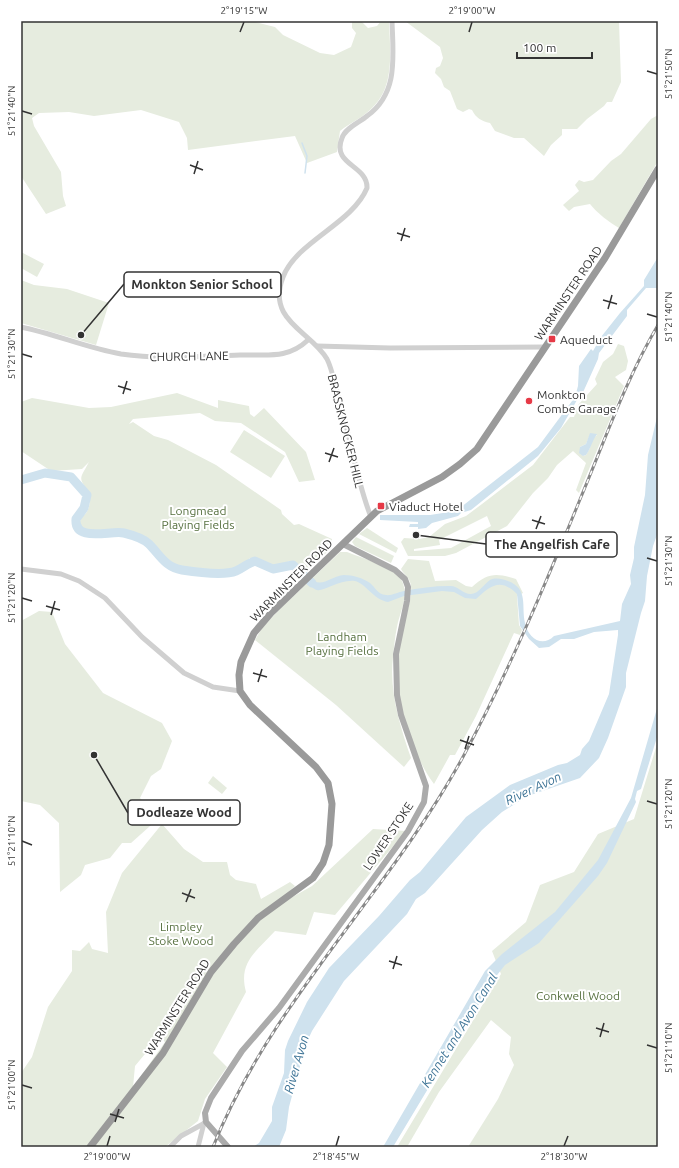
<svg xmlns="http://www.w3.org/2000/svg" width="679" height="1168" font-family="Ubuntu,sans-serif">
<style>
.green{fill:#e6ecdf;fill-rule:evenodd}
.water{fill:#cfe2ee}
.lines{fill:none;stroke-linecap:round;stroke-linejoin:round}
.stream{stroke:#cfe2ee;stroke-width:1.5}
.river{stroke:#cfe2ee;stroke-width:9}
.minor{stroke:#d0d0d0;stroke-width:5}
.major{stroke:#ababab;stroke-width:6}
.highway{stroke:#9a9a9a;stroke-width:7}
.rail-casing{stroke:#888;stroke-width:3}
.rail{stroke:#fff;stroke-width:1.5;stroke-dasharray:4.5;stroke-linecap:butt}
.ticks{fill:none;stroke:#333;stroke-width:1.5}
.poi-dot{fill:#e63946;stroke:#fff;stroke-width:1.5}
.labels{text-anchor:middle;dominant-baseline:central;stroke-width:4;stroke-linejoin:round;paint-order:stroke}
.street-label{font-size:12px;fill:#333;stroke:#fff}
.poi-label{font-size:12px;fill:#333;stroke:#fff;text-anchor:start}
.park-label{font-size:12px;fill:#56703f;stroke:#fff}
.water-label{font-size:13px;font-style:italic;fill:#3f7597;stroke:#fff}
.leader{fill:none;stroke:#333;stroke-width:1.5}
.callout-dot{fill:#333;stroke:#fff;stroke-width:1.5}
.callout{fill:#fff;stroke:#333;stroke-width:1.5}
.callout-label{font-size:13px;text-anchor:middle;font-weight:bold;fill:#333}
.neatline{fill:none;stroke:#333;stroke-width:1.5}
.ticks-label{font-size:10px;text-anchor:middle;fill:#333}
</style>
<rect width="100%" height="100%" fill="#fff"/>
<g class="green">
<path d="M 21,21 L 251,21 L 275,27 L 283,35 L 320,53 L 334,55 L 351,47 L 356,33 L 352,28 L 352,21 L 361,21 L 368,28 L 377,26 L 381,21 L 389,21 C 390,50 395,86 373,107 C 364,117 350,123 340,131 L 337,152 L 307,163 L 295,136 L 188,150 L 187,138 L 179,122 L 141,110 L 94,116 L 69,112 L 39,113 L 32,118 L 34,126 L 61,172 L 63,196 L 66,206 L 46,214 L 21,176 Z"/>
<path d="M 405,21 L 619,21 L 621,82 L 612,102 L 607,102 L 604,106 L 587,119 L 577,129 L 562,129 L 562,135 L 551,145 L 544,156 L 524,138 L 514,138 L 495,131 L 490,123 C 481,121 476,118 472,110 L 469,109 L 463,112 L 457,109 L 450,91 L 444,87 L 441,79 L 435,73 L 436,68 L 440,66 L 443,58 L 440,47 Z"/>
<path d="M 658,115 L 658,161 L 619,228 C 610,223 596,212 590,204 L 574,207 L 569,211 L 563,205 L 579,191 L 575,185 L 579,180 L 584,182 L 593,180 L 611,161 L 621,154 L 651,119 Z"/>
<polygon points="21,252 44,264 37,277 21,268"/>
<polygon points="21,280 34,285 67,289 109,303 96,345 21,323"/>
<path d="M 618,344 L 624,346 L 628,361 L 626,370 L 615,377 L 624,386 L 579,493 L 576,490 L 586,463 L 573,451 L 557,465 L 548,478 L 533,493 L 507,526 L 456,553 L 445,556 L 408,556 L 401,542 L 404,538 L 419,539 L 429,537 L 445,524 L 466,516 L 482,504 L 533,465 L 570,417 L 574,417 L 578,405 L 597,384 L 595,379 L 603,362 L 613,354 ZM 597,435 L 591,440 L 590,448 L 586,455 L 583,456 L 580,447 L 586,444 L 589,437 ZM 487,516 L 491,526 L 451,548 L 414,551 L 414,549 L 440,545 L 439,540 Z"/>
<path d="M 177,393 L 218,408 L 218,400 L 249,406 L 250,414 L 254,417 L 264,408 L 306,452 L 315,480 L 299,482 L 285,452 L 241,423 L 215,421 L 200,413 L 133,419 L 129,424 L 133,422 L 154,436 L 168,440 L 216,465 L 281,510 L 282,514 L 294,525 L 299,524 L 332,539 L 332,548 L 305,571 L 291,561 L 272,566 L 250,558 L 241,567 L 229,573 L 170,567 C 155,549 147,536 122,531 C 113,529 81,536 80,523 C 80,517 84,516 86,513 C 90,508 90,500 90,495 C 79,476 78,482 89,462 L 82,469 L 51,471 L 21,451 L 21,402 L 32,398 L 89,408 L 111,407 Z"/>
<polygon points="244,430 285,456 271,478 230,452"/>
<polygon points="367,528 398,548 396,553 359,534"/>
<polygon points="356,537 394,556 391,563 355,546 352,542"/>
<path d="M 340,552 L 347,552 C 360,557 394,568 401,579 C 410,595 400,611 397,627 C 395,636 394,647 393,657 C 389,692 400,726 411,758 L 404,767 L 336,705 L 255,640 L 262,628 L 280,609 Z"/>
<path d="M 408,559 L 429,561 L 435,581 L 456,580 L 466,586 L 472,587 C 488,572 497,573 516,579 L 523,593 L 517,596 L 519,625 L 522,630 L 520,635 L 514,633 L 476,716 L 455,755 L 450,755 L 434,784 C 413,756 396,705 398,669 C 398,660 398,651 400,642 C 402,627 415,594 410,582 C 409,578 403,573 401,569 Z"/>
<polygon points="39,611 52,612 65,644 103,693 162,723 172,741 161,769 151,776 140,798 159,818 131,843 122,843 110,858 85,865 81,875 60,892 59,823 40,805 21,801 21,621"/>
<polygon points="658,741 658,1147 468,1147 498,1099 514,1065 509,1054 511,1037 491,1020 439,1092 407,1147 397,1147 501,974 492,951 526,922 540,885 574,872 598,834 634,819"/>
<polygon points="213,776 227,788 222,794 208,783"/>
<path d="M 162,824 L 184,849 L 203,862 L 227,862 L 230,875 L 236,880 L 256,884 L 261,899 L 290,882 L 295,886 L 286,895 L 289,899 L 312,886 L 373,829 L 406,831 L 335,915 L 314,912 L 306,935 L 275,931 C 256,952 238,962 246,992 L 213,1053 L 227,1067 L 205,1099 L 198,1121 L 165,1147 L 21,1147 L 21,1073 L 32,1057 L 48,1007 L 72,971 L 72,950 L 80,951 L 89,942 L 92,949 L 108,953 L 106,912 L 122,873 ZM 159,1037 L 165,1042 L 133,1087 L 135,1066 Z"/>
</g>
<g class="water">
<polygon points="658,257 658,288 646,288 627,310 627,316 599,353 598,359 580,399 577,400 561,428 538,456 471,510 461,513 458,516 432,523 426,528 418,529 418,527 409,527 410,524 418,524 418,522 380,520 380,515 430,515 456,511 538,447 575,397 578,386 579,366 591,349 593,351 601,337 620,313 644,286 644,280"/>
<path d="M 658,413 L 658,532 L 653,546 L 647,576 L 645,601 L 641,613 L 626,673 L 626,687 L 608,738 L 599,758 L 580,778 L 528,796 L 502,812 L 482,830 L 425,893 L 416,899 L 407,914 L 344,981 L 312,1031 L 306,1044 L 289,1107 L 286,1130 L 279,1147 L 253,1147 L 259,1143 L 272,1121 L 272,1107 L 284,1073 L 285,1050 L 288,1041 L 307,1002 L 329,968 L 379,916 L 410,880 L 420,872 L 466,817 L 510,785 L 558,765 L 567,763 L 580,755 L 582,749 L 589,741 L 609,694 L 618,635 L 618,630 L 594,632 L 574,639 L 561,639 L 549,647 L 539,648 L 529,639 L 520,626 L 517,594 C 500,577 490,586 476,599 L 465,598 L 454,592 L 442,591 L 404,596 L 388,602 C 374,600 365,583 355,581 C 340,579 323,592 317,590 C 313,589 308,584 305,581 L 309,577 C 321,590 330,576 344,575 C 353,575 363,578 370,583 C 376,588 377,594 386,595 C 391,596 398,592 404,591 C 418,588 434,586 449,586 C 458,585 462,594 471,594 C 478,594 484,584 490,580 C 496,577 502,579 508,581 C 529,589 521,606 525,623 C 528,638 542,648 554,636 L 620,621 L 622,604 L 631,584 L 630,575 L 634,558 L 634,547 L 645,495 L 648,455 Z"/>
<path d="M 590,433 L 597,434 C 592,441 591,448 586,455 L 583,456 L 579,453 L 580,447 L 586,444 Z"/>
<polygon points="658,705 658,734 641,789 637,791 635,799 636,802 607,863 598,876 539,943 505,965 494,979 393,1147 383,1147 485,971 502,954 555,912 598,860 631,798"/>
</g>
<g class="lines">
<polyline class="stream" points="302,143 307,156 305,173"/>
<path class="river" d="M 21,480 L 45,473 L 71,477 L 87,495 L 84,508 L 76,519 C 74,543 111,530 124,533 C 132,535 144,539 149,544 C 160,555 165,567 182,570 C 195,572 224,576 236,571 C 243,568 248,563 255,561 L 273,569 L 293,565 L 312,583"/>
<g class="minor">
<path d="M 21,327 C 55,334 87,348 121,354 C 161,360 200,356 240,355 C 266,354 287,360 308,340"/>
<polyline points="317,346 390,348 544,347"/>
<path d="M 371,517 C 355,477 350,433 337,391 C 334,381 332,369 327,359 C 311,331 266,321 283,277 C 297,241 352,224 367,188 C 368,165 331,165 342,138 C 345,128 360,122 367,116 C 399,93 393,56 392,21"/>
<polyline points="21,569 61,574 79,581 105,598 142,637 184,673 213,687 240,691"/>
<polyline points="170,1147 181,1136 203,1124"/>
<polyline points="198,1147 204,1123"/>
</g>
<polyline class="major" points="228,1147 206,1122 205,1113 211,1098 242,1051 279,1008 408,831 424,802 426,786 401,715 397,695 396,654 407,601 408,587 405,579 395,570 343,544"/>
<polyline class="highway" points="90,1147 163,1053 211,972 234,944 258,918 313,878 323,863 329,845 332,804 328,783 316,767 250,705 240,691 239,675 241,662 254,633 271,613 377,511 442,477 460,464 477,449 605,258 658,169"/>
<defs>
<path id="rail" d="M 213,1147 C 271,1001 390,892 464,755 C 509,671 545,585 581,497 C 605,440 626,379 658,325"/>
</defs>
<use href="#rail" class="rail-casing"/>
<use href="#rail" class="rail"/>
</g>
<path class="ticks" d="M 240,32 L 244,22M 469,32 L 472,22M 647,71 L 657,74M 22,111 L 32,114M 190,165 L 203,170M 194,174 L 198,161M 397,233 L 410,237M 401,241 L 405,228M 603,300 L 617,304M 608,309 L 612,295M 647,314 L 657,317M 22,354 L 32,357M 118,386 L 131,390M 123,394 L 127,381M 325,453 L 338,457M 329,462 L 334,448M 532,520 L 545,524M 536,529 L 541,516M 647,558 L 657,561M 22,598 L 32,601M 46,606 L 60,610M 51,615 L 55,601M 253,673 L 267,677M 258,682 L 262,669M 460,740 L 474,745M 465,749 L 469,736M 647,801 L 657,804M 22,841 L 32,845M 182,893 L 195,898M 186,902 L 191,889M 389,961 L 402,965M 393,969 L 397,956M 596,1028 L 609,1032M 600,1037 L 604,1023M 647,1045 L 657,1048M 22,1085 L 32,1088M 110,1114 L 124,1118M 115,1122 L 119,1109M 107,1146 L 110,1136M 336,1146 L 339,1136M 564,1146 L 568,1136"/>
<g class="poi-dot">
<rect x="548" y="335" width="8" height="8" rx="2"/>
<circle cx="529" cy="401" r="4"/>
<rect x="377" y="502" width="8" height="8" rx="2"/>
</g>
<g class="labels">
<g class="street-label">
<text transform="translate(568 293) rotate(-56)">WARMINSTER ROAD</text>
<text transform="translate(189 356) rotate(-1)">CHURCH LANE</text>
<text transform="translate(346 431) rotate(76)">BRASSKNOCKER HILL</text>
<text transform="translate(291 580) rotate(-45)">WARMINSTER ROAD</text>
<text transform="translate(388 836) rotate(-56)">LOWER STOKE</text>
<text transform="translate(177 1007) rotate(-58)">WARMINSTER ROAD</text>
</g>
<g class="poi-label">
<text x="560" y="339">Aqueduct</text>
<text x="537" y="394">Monkton<tspan x="537" dy="14">Combe Garage</tspan></text>
<text x="389" y="506">Viaduct Hotel</text>
</g>
<g class="park-label">
<text x="198" y="510">Longmead<tspan x="198" dy="14">Playing Fields</tspan></text>
<text x="342" y="636">Landham<tspan x="342" dy="14">Playing Fields</tspan></text>
<text x="181" y="926">Limpley<tspan x="181" dy="14">Stoke Wood</tspan></text>
<text x="578" y="995">Conkwell Wood</text>
</g>
<g class="water-label">
<text transform="translate(533 788) rotate(-25)">River Avon</text>
<text transform="translate(459 1030) rotate(-58)">Kennet and Avon Canal</text>
<text transform="translate(296 1064) rotate(-74)">River Avon</text>
</g>
</g>
<path class="leader" d="M81 335L124 284M416 535L486 544M94 755L128 813"/>
<g class="callout-dot">
<circle cx="81" cy="335" r="4"/>
<circle cx="416" cy="535" r="4"/>
<circle cx="94" cy="755" r="4"/>
</g>
<g class="callout">
<rect x="124" y="272" width="157" height="25" rx="4"/>
<rect x="486" y="532" width="131" height="25" rx="4"/>
<rect x="128" y="800" width="112" height="25" rx="4"/>
</g>
<g class="callout-label">
<text x="202" y="289">Monkton Senior School</text>
<text x="552" y="549">The Angelfish Cafe</text>
<text x="184" y="817">Dodleaze Wood</text>
</g>
<rect width="679" height="1168" fill="none" stroke="#ffffff" stroke-width="44"/>
<path d="M517 52v6h75v-6" fill="none" stroke="#333333" stroke-width="2"/>
<text x="523" y="52" font-size="12" fill="#333333" stroke="#ffffff" stroke-width="3" paint-order="stroke">100 m</text>
<rect x="22" y="22" width="635" height="1124" class="neatline"/>
<g class="ticks-label">
<text x="244" y="14">2°19'15"W</text>
<text x="472" y="14">2°19'00"W</text>
<text transform="translate(668 74) rotate(-90)" y="4">51°21'50"N</text>
<text transform="translate(11 111) rotate(-90)" y="4">51°21'40"N</text>
<text transform="translate(668 317) rotate(-90)" y="4">51°21'40"N</text>
<text transform="translate(11 354) rotate(-90)" y="4">51°21'30"N</text>
<text transform="translate(668 561) rotate(-90)" y="4">51°21'30"N</text>
<text transform="translate(11 598) rotate(-90)" y="4">51°21'20"N</text>
<text transform="translate(668 804) rotate(-90)" y="4">51°21'20"N</text>
<text transform="translate(11 841) rotate(-90)" y="4">51°21'10"N</text>
<text transform="translate(668 1048) rotate(-90)" y="4">51°21'10"N</text>
<text transform="translate(11 1085) rotate(-90)" y="4">51°21'00"N</text>
<text x="107" y="1160">2°19'00"W</text>
<text x="336" y="1160">2°18'45"W</text>
<text x="564" y="1160">2°18'30"W</text>
</g>
</svg>
